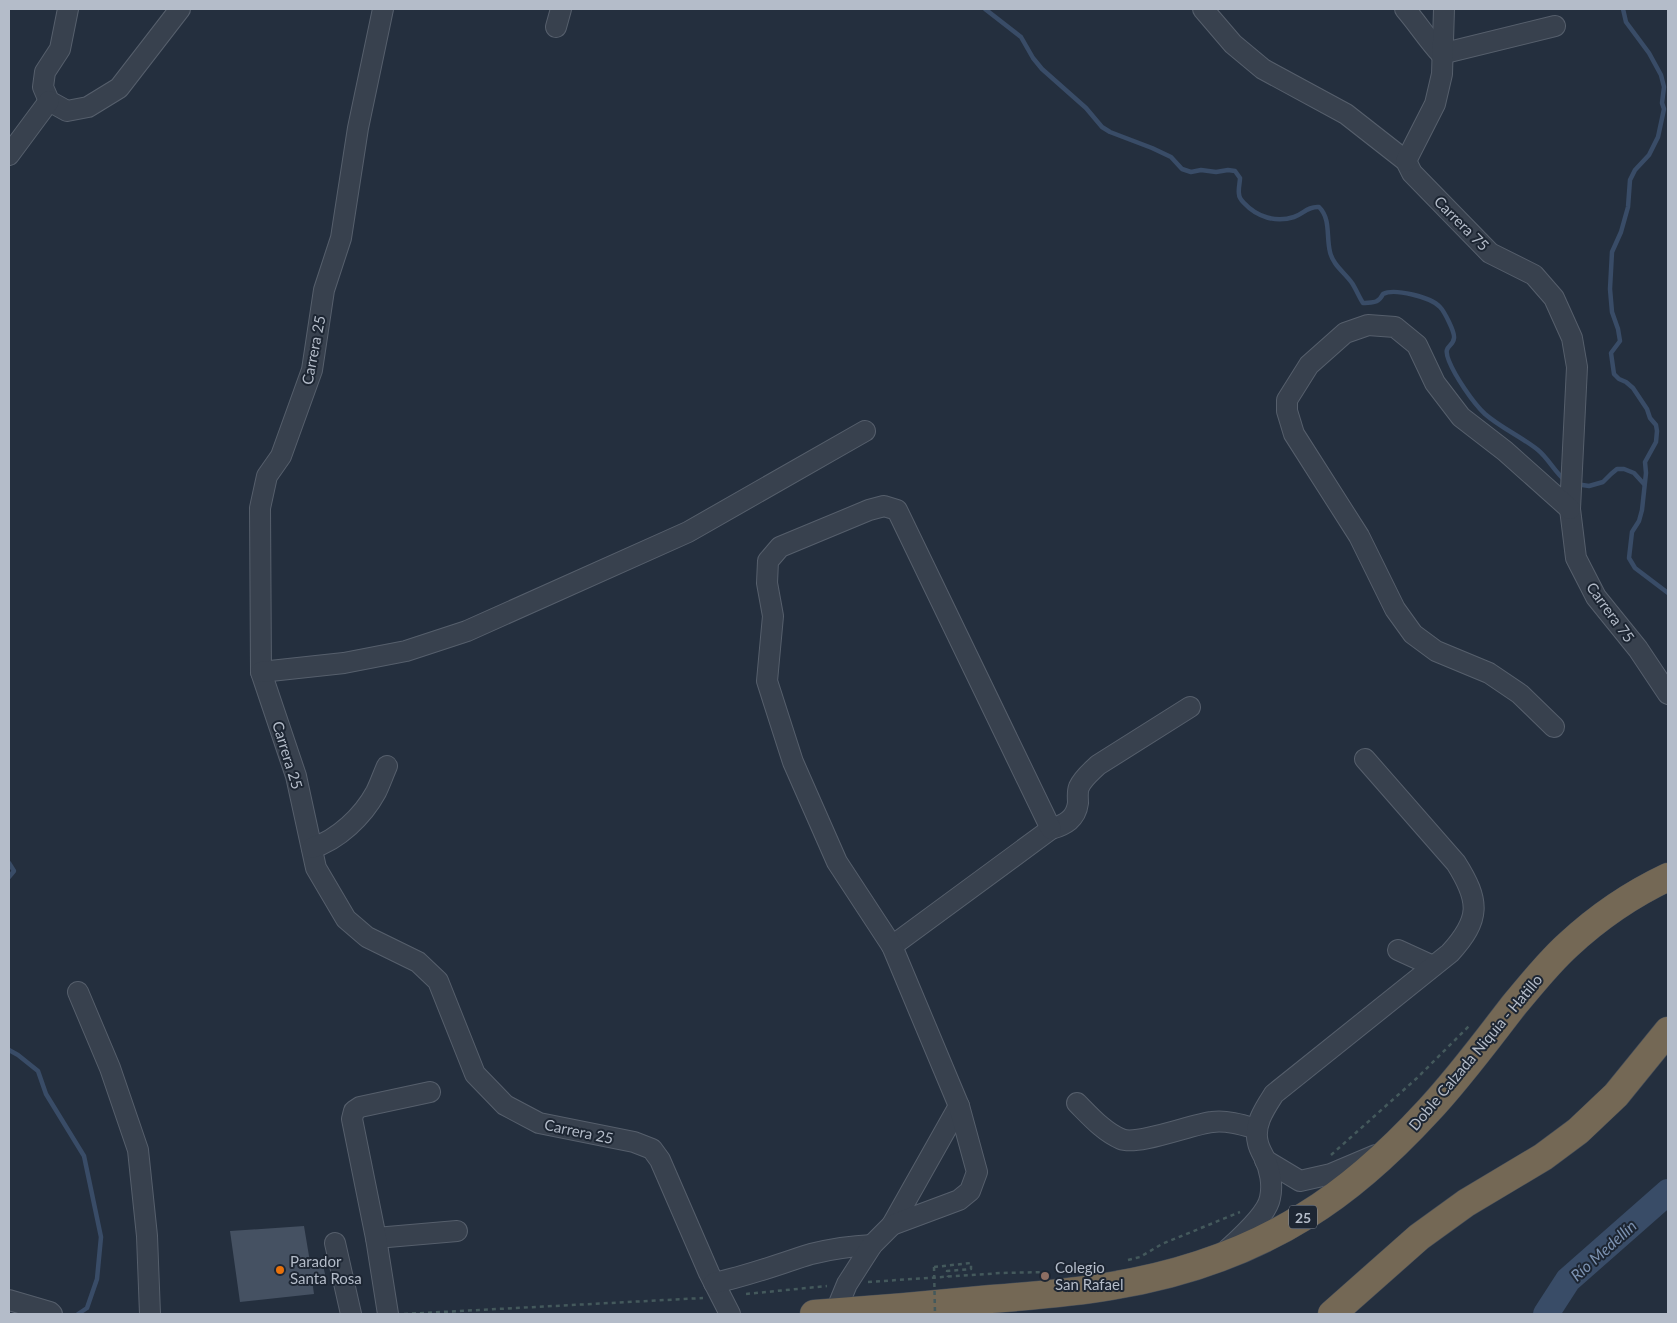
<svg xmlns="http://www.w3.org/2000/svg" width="1677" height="1323" font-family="Lato,sans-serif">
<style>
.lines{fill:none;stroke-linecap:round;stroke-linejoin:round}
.stream{stroke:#394c67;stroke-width:4.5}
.river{stroke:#394c67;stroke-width:26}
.building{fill:#455162}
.minor-casing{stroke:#565f6c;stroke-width:22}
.highway-casing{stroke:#434c59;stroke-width:29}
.path{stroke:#44595c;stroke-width:2.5;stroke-dasharray:4 4;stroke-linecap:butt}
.minor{stroke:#38414e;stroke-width:20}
.highway{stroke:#746855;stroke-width:28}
.path-bridge{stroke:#44595c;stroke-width:2.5;stroke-dasharray:4 4;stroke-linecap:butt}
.food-dot{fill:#e8710a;stroke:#1d2633;stroke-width:2}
.education-dot{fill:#8d6e63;stroke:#1d2633;stroke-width:2}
.labels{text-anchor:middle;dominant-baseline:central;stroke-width:4;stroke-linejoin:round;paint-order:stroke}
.shield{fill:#1d2633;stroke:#878f9c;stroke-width:1}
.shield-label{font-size:14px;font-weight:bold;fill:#b4bcc9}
.street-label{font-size:15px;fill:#b4bcc9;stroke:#1d2633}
.poi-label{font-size:15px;fill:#b4bcc9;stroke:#1d2633;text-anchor:start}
.water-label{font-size:16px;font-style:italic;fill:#7c92b1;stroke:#1d2633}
</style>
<rect width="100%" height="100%" fill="#242f3e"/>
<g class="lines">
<g class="stream">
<path d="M 985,9 L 1021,37 L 1033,58 L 1042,69 L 1086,108 L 1102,127 L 1110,132 L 1152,148 L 1171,157 L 1182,169 L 1191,172 L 1201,170 L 1216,172 L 1228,170 L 1235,171 L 1240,178 C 1240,183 1238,189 1239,194 C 1239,197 1242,201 1244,203 C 1257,217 1276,223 1294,217 C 1303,214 1308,206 1319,207 C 1331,219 1326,236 1330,252 C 1333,265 1344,272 1352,283 C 1356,289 1359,297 1363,303 C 1373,302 1378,304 1383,294 C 1394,288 1431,297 1440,307 C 1444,311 1455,332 1454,338 C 1453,348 1442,344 1449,361 C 1455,376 1473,403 1485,414 C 1501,428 1522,437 1538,450 C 1549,459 1555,473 1566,481"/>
<polyline points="1623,9 1626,22 1649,53 1661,75 1664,87 1662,103 1664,109 1658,137 1649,155 1635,170 1630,180 1628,207 1621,232 1612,252 1610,289 1612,312 1618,329 1620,341 1611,353 1614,374 1619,379 1626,382 1633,388 1647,409 1650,418 1656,425 1657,431 1656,442 1645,462 1646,473 1642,510 1639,521 1632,532 1629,558 1635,568 1668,593"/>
<polyline points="1576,484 1589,486 1603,482 1611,474 1617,469 1624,469 1634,473 1644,484"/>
<polyline points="9,863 14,871 9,877"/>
<polyline points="9,1050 18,1055 38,1071 46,1094 84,1156 101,1237 97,1279 87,1308 78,1314"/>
</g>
<polyline class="river" points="1546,1314 1568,1280 1668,1192"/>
</g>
<polygon class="building" points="304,1226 310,1262 322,1260 326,1279 312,1280 314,1294 240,1302 230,1231"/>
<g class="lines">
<defs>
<g id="minor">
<polyline points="68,9 60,49 45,72 43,87 49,101 67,111 88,107 119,88 180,9"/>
<polyline points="383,9 358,128 341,238 324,290 312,370 281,456 267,476 260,508 261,672 296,776 316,868 346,919 367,937 418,962 438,981 475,1074 505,1105 539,1123 634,1142 652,1149 660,1160 709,1273 730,1314"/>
<polyline points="1203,9 1233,44 1263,69 1346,114 1406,161 1412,173 1490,253 1534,275 1554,298 1572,338 1577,367 1570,509 1576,558 1596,597 1638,649 1668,694"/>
<path d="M 1405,9 C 1418,24 1428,40 1441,54 L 1555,26"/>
<polyline points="556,27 561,9"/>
<polyline points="9,155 49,101"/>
<polyline points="1406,161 1435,104 1442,74 1444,9"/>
<polyline points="261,672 344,663 406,651 467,631 688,532 865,431"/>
<polyline points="1554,727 1520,694 1489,673 1436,651 1413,634 1395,609 1359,536 1294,434 1287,411 1287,400 1309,365 1345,333 1368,325 1395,327 1417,345 1435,383 1461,417 1505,451 1570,509"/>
<path d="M 312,848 C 338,840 363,816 376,792 C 380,784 383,775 387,766"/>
<path d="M 892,946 L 1051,829 C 1065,825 1076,819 1078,803 C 1078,798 1077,792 1079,787 C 1083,778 1091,772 1098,765 L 1190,707"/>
<polyline points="1398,950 1433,966"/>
<polyline points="78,992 110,1068 138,1150 147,1236 150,1314"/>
<path d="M 1077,1103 C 1090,1116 1104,1132 1121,1139 C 1138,1146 1192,1124 1212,1122 C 1227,1120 1243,1125 1257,1129"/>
<polyline points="1265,1160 1300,1181 1331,1174 1376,1155"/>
<polyline points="892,1225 959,1106"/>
<polyline points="376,1238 457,1231"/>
<polyline points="335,1243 351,1314"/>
<path d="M 1226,1251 C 1239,1239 1267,1215 1270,1198 C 1273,1185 1270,1169 1264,1157 C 1262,1153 1259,1148 1258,1143 C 1253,1125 1265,1108 1274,1094 L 1450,953 C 1481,919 1480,901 1456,863 L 1365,759"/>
<path d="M 714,1283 C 748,1276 779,1264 811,1254 C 831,1249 851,1246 872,1245"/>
<polyline points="9,1300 50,1312 52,1314"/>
<polyline points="835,1313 847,1284 872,1245 892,1225 959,1200 970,1191 977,1172 959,1106 892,946 837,862 793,762 767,681 773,616 767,583 768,561 780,547 869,510 884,506 897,510 1051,829"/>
<polyline points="388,1314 376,1238 352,1119 354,1111 360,1107 430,1092"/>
</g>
<g id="highway">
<path d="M 814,1314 C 873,1310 932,1305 991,1299 C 1031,1296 1071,1293 1111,1286 C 1179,1275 1247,1252 1305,1216 C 1351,1188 1392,1150 1428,1111 C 1459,1078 1486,1041 1514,1005 C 1531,985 1548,963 1568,945 C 1597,918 1632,894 1668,877"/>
<polyline points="1332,1314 1419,1237 1466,1203 1543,1157 1578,1131 1616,1095 1668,1031"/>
</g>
</defs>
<use href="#minor" class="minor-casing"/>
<use href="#highway" class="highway-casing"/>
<g class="path">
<polyline points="1331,1155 1417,1078 1471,1024"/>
<polyline points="1128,1260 1140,1257 1162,1244 1240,1212"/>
<polyline points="934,1267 971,1263 971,1269 947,1271 948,1277"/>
<polyline points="868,1282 1001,1273 1047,1272"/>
<polyline points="746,1294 827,1286"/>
<polyline points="404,1314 703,1298"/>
</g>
<use href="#minor" class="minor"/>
<use href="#highway" class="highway"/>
<polyline class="path-bridge" points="934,1267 935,1314"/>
</g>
<circle class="food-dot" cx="280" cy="1270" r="5"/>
<circle class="education-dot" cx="1045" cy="1276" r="5"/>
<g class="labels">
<rect class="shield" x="1289" y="1205.5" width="28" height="23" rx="4"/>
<g class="shield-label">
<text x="1303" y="1217">25</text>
</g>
<g class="street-label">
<text transform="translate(1462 223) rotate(45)">Carrera 75</text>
<text transform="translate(313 350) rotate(-79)">Carrera 25</text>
<text transform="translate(1611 612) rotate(54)">Carrera 75</text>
<text transform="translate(288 755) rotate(73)">Carrera 25</text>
<text transform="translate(1475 1052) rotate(-50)">Doble Calzada Niquia - Hatillo</text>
<text transform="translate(579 1131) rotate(12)">Carrera 25</text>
</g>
<g class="poi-label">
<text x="290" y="1261">Parador<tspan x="290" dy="17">Santa Rosa</tspan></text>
<text x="1055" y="1267">Colegio<tspan x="1055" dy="17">San Rafael</tspan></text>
</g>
<g class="water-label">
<text transform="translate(1603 1250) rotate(-42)">Río Medellín</text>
</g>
</g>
<rect width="1677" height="1323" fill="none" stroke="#b4bcc9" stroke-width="20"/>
</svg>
